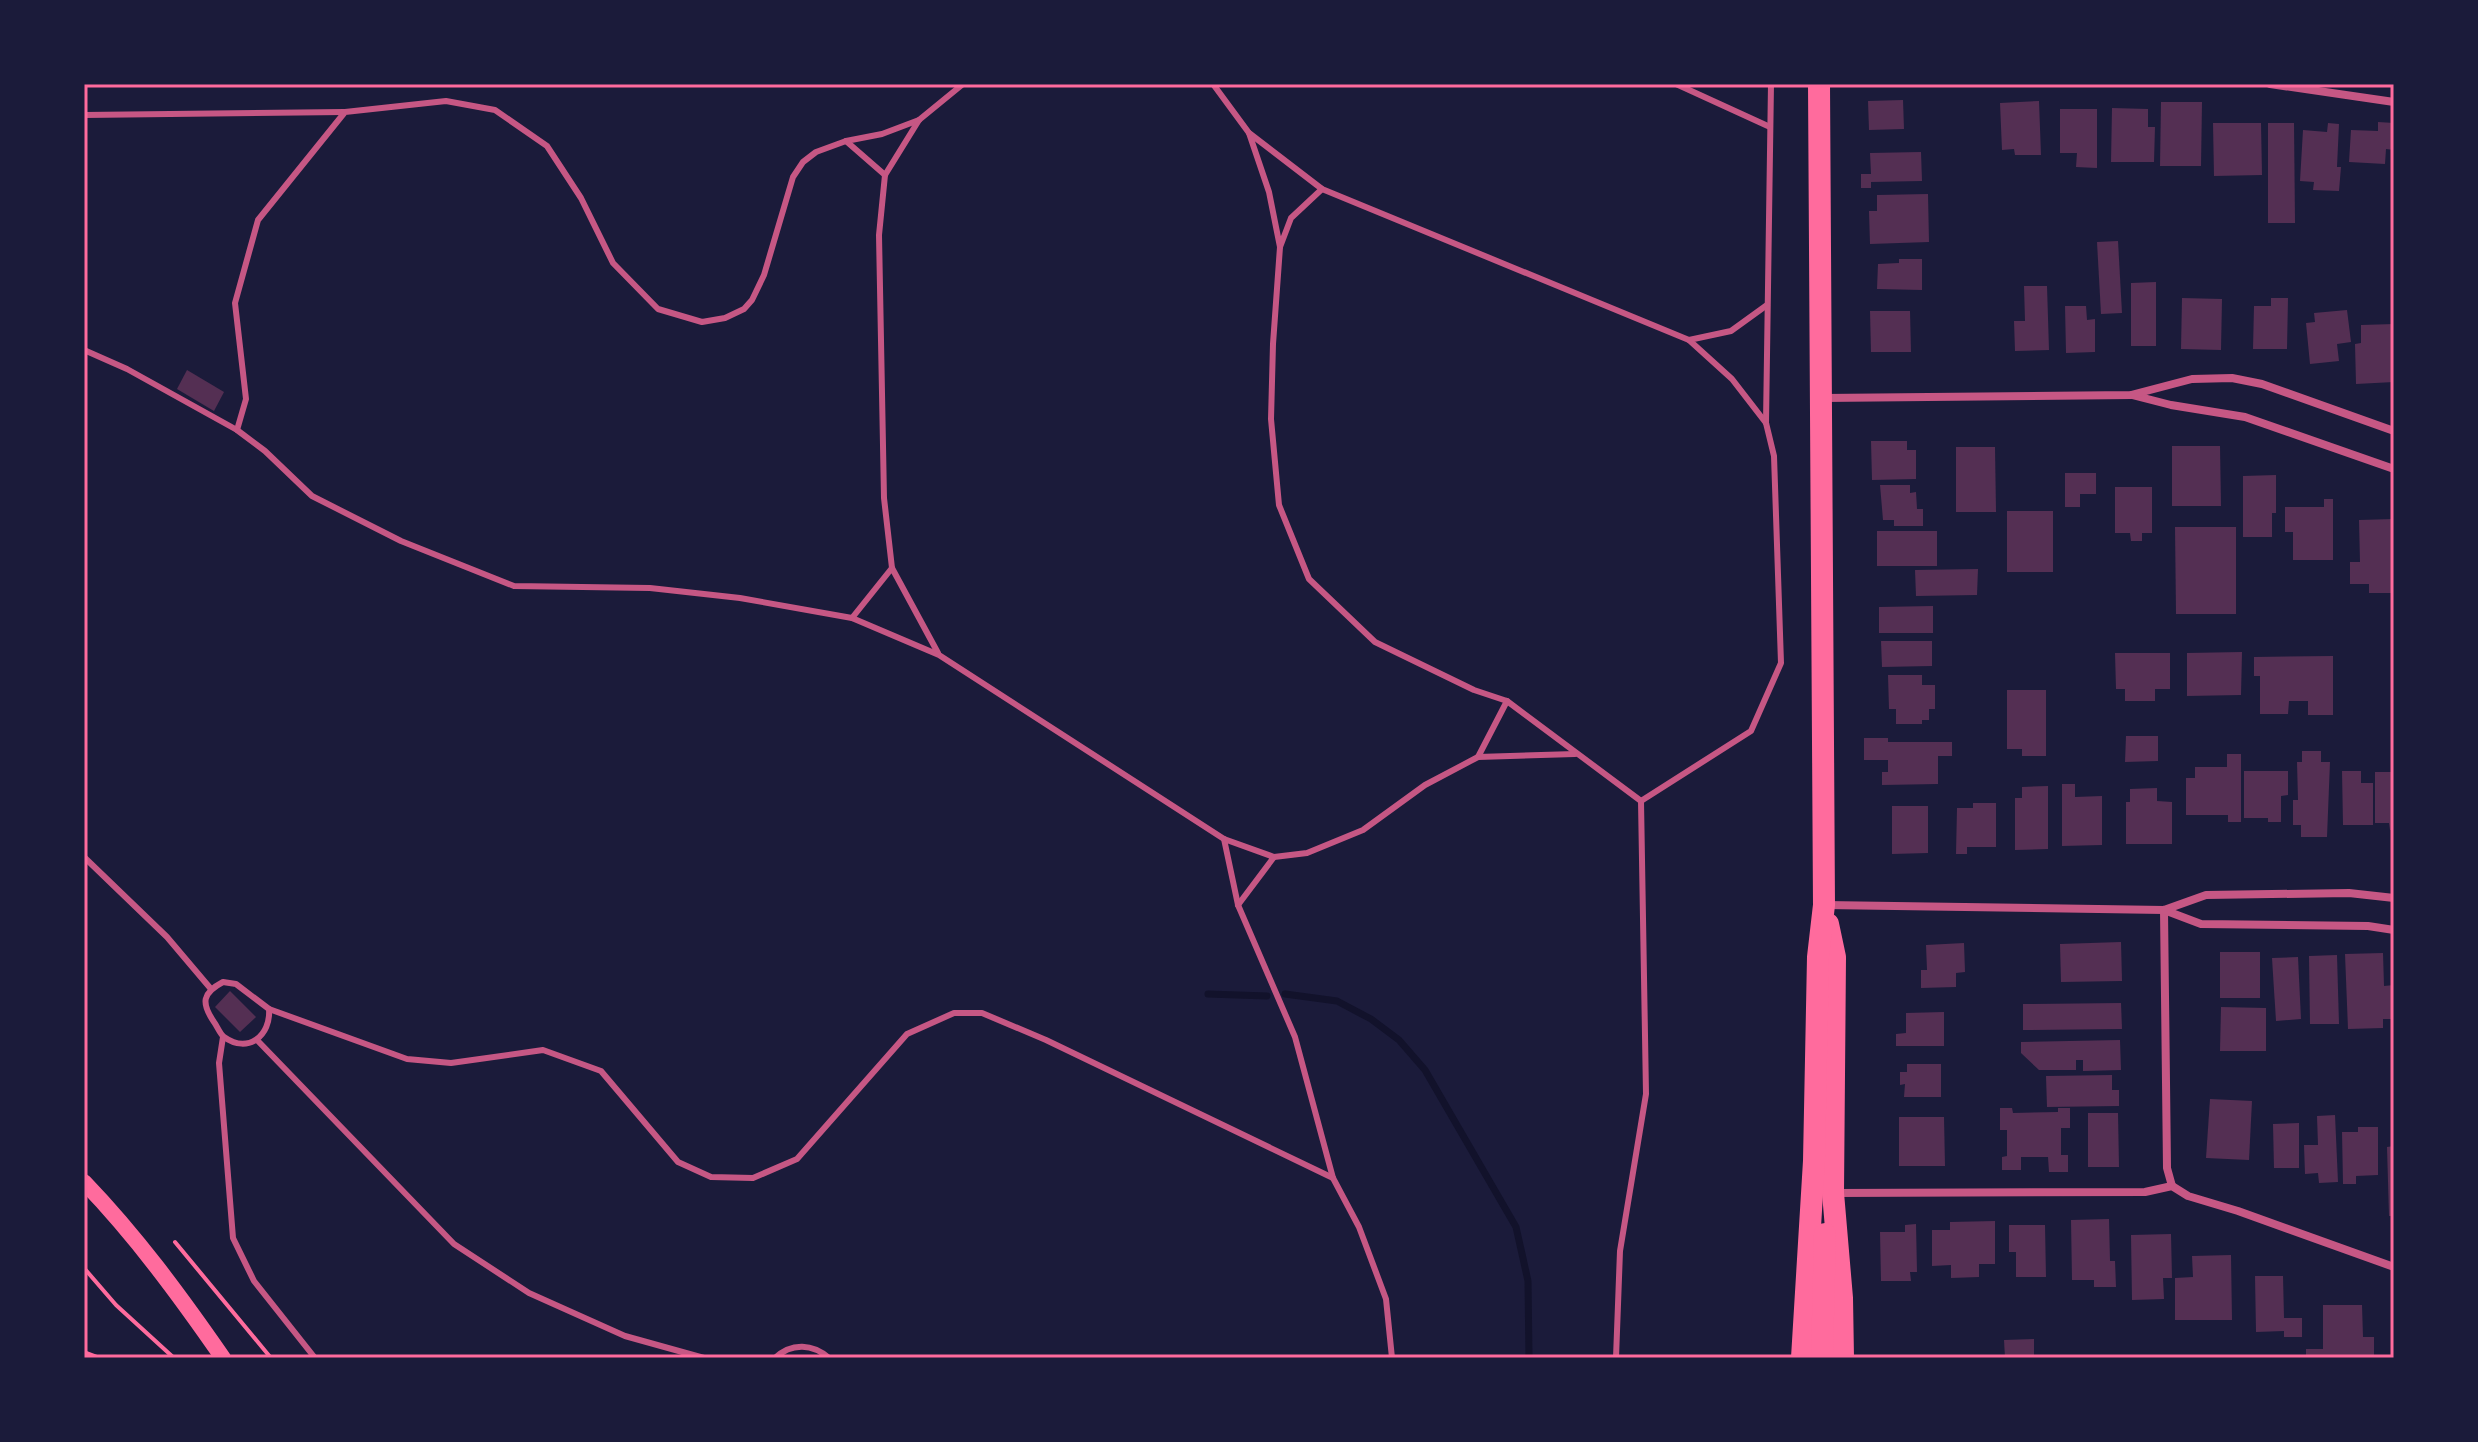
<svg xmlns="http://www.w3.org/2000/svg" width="2478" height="1442" font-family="'Playfair Display',serif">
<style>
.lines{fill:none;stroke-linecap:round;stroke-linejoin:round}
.stream{stroke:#12122b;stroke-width:7}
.building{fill:#542f53}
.path{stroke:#ff6b9d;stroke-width:4}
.service{stroke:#c65784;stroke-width:6}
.minor{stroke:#c65784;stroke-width:8}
.secondary{stroke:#ff6b9d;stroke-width:16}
.trunk{stroke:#ff6b9d;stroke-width:22}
.neatline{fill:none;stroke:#ff6b9d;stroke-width:3}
</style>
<rect width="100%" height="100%" fill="#1b1b3a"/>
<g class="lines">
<g class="stream">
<polyline points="1208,994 1267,996"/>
<polyline points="1285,994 1337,1001 1371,1019 1399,1040 1425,1070 1516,1227 1528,1281 1529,1358"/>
</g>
</g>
<g class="building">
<polygon points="1903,100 1904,129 1869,130 1868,101"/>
<polygon points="2039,101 2041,155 2015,155 2014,149 2002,150 2000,103"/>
<polygon points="2161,102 2202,102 2201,166 2160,166"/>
<polygon points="2112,108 2148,109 2148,127 2155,127 2154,162 2111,162"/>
<polygon points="2060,109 2097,109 2097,168 2076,167 2077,153 2060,153"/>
<polygon points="2378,122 2394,123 2394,150 2386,149 2385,164 2349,162 2351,130 2378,131"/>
<polygon points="2213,123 2261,123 2262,175 2214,176"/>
<polygon points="2268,123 2294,123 2295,223 2268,223"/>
<polygon points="2328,123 2339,124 2337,167 2341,167 2339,191 2313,190 2314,182 2300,181 2303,130 2327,132"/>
<polygon points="1921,152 1922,181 1871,182 1871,188 1861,188 1861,174 1871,174 1870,153"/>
<polygon points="1928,194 1929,242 1870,244 1869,211 1877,211 1877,195"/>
<polygon points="2118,241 2122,313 2101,314 2097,242"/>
<polygon points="1899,259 1922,259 1922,290 1877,289 1878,264 1899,263"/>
<polygon points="2156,282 2156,346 2131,346 2131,283"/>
<polygon points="2024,286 2047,286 2049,350 2015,351 2014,321 2025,321"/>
<polygon points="2182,298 2222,299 2221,350 2181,349"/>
<polygon points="2271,298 2288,298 2287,349 2253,349 2254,306 2271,306"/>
<polygon points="2065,306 2086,306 2087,320 2095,319 2095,352 2066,353"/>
<polygon points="2347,310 2351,342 2337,344 2339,361 2310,364 2306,323 2315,322 2314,313"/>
<polygon points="1870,311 1910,311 1911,352 1871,352"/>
<polygon points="2394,324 2394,382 2356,384 2355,344 2361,343 2361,325"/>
<polygon points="187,370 224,392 214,411 177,389"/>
<polygon points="1871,441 1907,441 1907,450 1916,450 1916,479 1872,480"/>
<polygon points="2172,446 2220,446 2221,506 2172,506"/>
<polygon points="1956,447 1995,447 1996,512 1956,512"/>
<polygon points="2065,473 2096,473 2096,494 2080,494 2080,507 2065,507"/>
<polygon points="2276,475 2276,513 2272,513 2272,537 2243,537 2243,476"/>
<polygon points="1880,485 1910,485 1910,493 1916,492 1917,509 1923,509 1923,526 1894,526 1894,520 1883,520"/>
<polygon points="2115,487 2152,487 2152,533 2142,533 2142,541 2131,541 2130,533 2115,533"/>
<polygon points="2324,499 2333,499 2333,560 2293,560 2293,532 2285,532 2285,507 2324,507"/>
<rect x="2007" y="511" width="46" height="61"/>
<polygon points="2394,519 2394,593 2369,593 2369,584 2350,584 2350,562 2360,562 2359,520"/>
<polygon points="2175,527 2236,527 2236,614 2176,614"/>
<rect x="1877" y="531" width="60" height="35"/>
<polygon points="1978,569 1977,595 1916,596 1915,570"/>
<polygon points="1933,606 1933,633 1879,633 1879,607"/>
<polygon points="1881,641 1932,641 1932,666 1882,667"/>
<polygon points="2242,652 2241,695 2187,696 2187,653"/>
<polygon points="2115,653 2170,653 2170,689 2155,689 2155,701 2125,701 2125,689 2116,689"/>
<polygon points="2333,656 2333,715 2308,715 2308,701 2289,701 2288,714 2260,714 2260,676 2254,676 2254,657"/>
<polygon points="1888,675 1922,675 1922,685 1935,685 1935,709 1929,709 1929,720 1922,720 1922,724 1896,724 1896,709 1889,709"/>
<polygon points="2007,690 2046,690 2046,756 2022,756 2022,749 2007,749"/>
<polygon points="2126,736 2158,736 2158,761 2125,762"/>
<polygon points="1864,738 1888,738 1888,742 1952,742 1952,756 1938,756 1938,784 1882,785 1882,772 1888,772 1888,760 1864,760"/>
<polygon points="2302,751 2321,751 2321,762 2330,762 2327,837 2301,837 2301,825 2293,825 2293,800 2298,800 2297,762 2302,762"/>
<polygon points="2227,754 2241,754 2241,822 2228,822 2228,815 2186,815 2186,778 2195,778 2195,767 2227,767"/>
<polygon points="2244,771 2288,771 2288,795 2281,796 2281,822 2268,822 2268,818 2244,818"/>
<polygon points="2342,771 2361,771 2361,783 2373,783 2373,825 2343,825"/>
<polygon points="2375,772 2394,772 2394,830 2390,830 2389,823 2375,823"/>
<polygon points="2062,784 2075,784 2075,797 2102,796 2102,845 2062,846"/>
<polygon points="2048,786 2048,849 2015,850 2015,798 2022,798 2022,787"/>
<polygon points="2157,788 2157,801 2172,802 2172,844 2126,844 2126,802 2130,802 2130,789"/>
<polygon points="1973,803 1996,803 1996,847 1967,847 1967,854 1956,854 1957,808 1973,808"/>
<polygon points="1892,806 1928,806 1928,853 1892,854"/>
<polygon points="2121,942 2122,981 2061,982 2060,944"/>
<polygon points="1964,943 1965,972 1956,973 1956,987 1921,988 1921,970 1927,970 1926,945"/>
<rect x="2220" y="952" width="40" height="46"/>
<polygon points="2383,953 2384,986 2394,985 2394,1019 2383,1019 2383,1028 2348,1029 2345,954"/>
<polygon points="2337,955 2339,1024 2310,1024 2309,956"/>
<polygon points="2298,957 2301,1019 2276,1021 2272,958"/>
<polygon points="230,991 256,1017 240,1032 215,1007"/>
<polygon points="2121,1003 2122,1029 2023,1030 2023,1004"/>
<polygon points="2221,1007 2266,1008 2266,1051 2220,1051"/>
<polygon points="1944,1012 1944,1046 1896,1046 1896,1034 1906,1033 1906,1013"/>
<polygon points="2120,1040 2121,1070 2083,1071 2083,1060 2076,1060 2076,1070 2039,1070 2021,1053 2021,1042"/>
<polygon points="1907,1064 1941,1064 1941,1097 1904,1097 1905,1084 1900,1085 1900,1072 1907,1072"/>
<polygon points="2112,1075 2112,1090 2119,1090 2119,1106 2047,1107 2046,1076"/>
<polygon points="2210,1099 2252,1101 2249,1160 2206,1158"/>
<polygon points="2000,1108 2012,1108 2013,1113 2058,1112 2058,1108 2070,1108 2070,1128 2061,1128 2061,1155 2068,1155 2068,1172 2049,1172 2048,1157 2021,1157 2021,1170 2002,1170 2002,1157 2007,1156 2007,1130 2000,1130"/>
<polygon points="2088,1113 2118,1113 2119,1167 2088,1167"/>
<polygon points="2335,1115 2338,1182 2319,1183 2318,1173 2305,1174 2304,1145 2318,1145 2317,1116"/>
<polygon points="1899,1117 1944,1117 1945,1166 1899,1166"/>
<polygon points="2299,1123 2299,1168 2274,1168 2273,1124"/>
<polygon points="2358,1127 2378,1127 2378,1175 2356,1176 2356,1184 2343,1184 2342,1132 2358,1132"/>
<polygon points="2394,1146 2394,1216 2389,1216 2387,1147"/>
<polygon points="2109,1219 2110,1261 2115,1261 2116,1287 2094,1287 2094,1280 2072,1280 2071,1220"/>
<polygon points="1995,1221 1995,1264 1979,1264 1979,1277 1951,1278 1951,1265 1932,1266 1932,1230 1950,1230 1950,1222"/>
<polygon points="1916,1224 1917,1272 1910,1272 1911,1281 1881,1281 1880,1232 1905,1232 1905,1225"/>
<polygon points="2009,1225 2045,1225 2046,1277 2016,1277 2016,1252 2009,1252"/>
<polygon points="2171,1234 2172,1278 2163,1278 2164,1299 2132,1300 2131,1235"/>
<polygon points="2231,1255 2232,1320 2175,1320 2175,1278 2193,1277 2192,1256"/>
<polygon points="2255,1276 2283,1276 2284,1318 2302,1318 2302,1337 2284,1337 2284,1331 2256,1332"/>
<polygon points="2323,1305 2362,1305 2363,1337 2374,1337 2374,1358 2306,1358 2306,1349 2323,1349"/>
<polygon points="2034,1339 2034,1358 2005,1358 2004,1340"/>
</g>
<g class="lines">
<g class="path">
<polyline points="175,1242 271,1358"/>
<polyline points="84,1268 116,1305 174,1358"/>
<polyline points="84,1352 100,1358"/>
</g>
<g class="service">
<polyline points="1213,84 1249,133 1322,189 1689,340"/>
<polyline points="1676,84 1770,127"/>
<polyline points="84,115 344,112"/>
<polyline points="1249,133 1269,192 1280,247 1291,218 1322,189"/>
<polyline points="885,175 846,141 882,134 919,120"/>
<polyline points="1280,247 1273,344 1271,419 1279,505 1309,579 1375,642 1474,690 1507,701 1641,801"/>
<polyline points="84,350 127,369 237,430 265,451 312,496 401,541 514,586 650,588 740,598 852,618 939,655 1224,839 1274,857 1238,905"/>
<polyline points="1766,423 1732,379 1689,340 1731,331 1767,305"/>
<polyline points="237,430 246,399 235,303 258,220 345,112 446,101 495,110 547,146 581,198 613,263 658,309 702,322 725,318 744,309 752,300 764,275 793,177 803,162 816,152 846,141"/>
<polyline points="892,568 884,498 879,235 885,175 919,120 963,84"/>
<polyline points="852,618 892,568 938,653"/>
<polyline points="1507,701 1478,757 1575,754"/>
<polyline points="1641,801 1751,731 1781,663 1774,456 1766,423 1771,84"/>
<polyline points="1224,839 1238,905 1295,1037 1333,1178 1359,1227 1386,1299 1392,1358"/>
<polyline points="84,857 167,937 211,989"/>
<polyline points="1274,857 1307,853 1363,830 1425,785 1478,757"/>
<path d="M 223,982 L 236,984 L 269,1009 C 271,1036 248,1054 224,1037 C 220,1034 217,1026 214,1022 C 201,1003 202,993 223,982 Z"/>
<polyline points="269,1009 407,1059 451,1063 543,1050 601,1071 678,1162 711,1177 753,1178 797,1159 907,1034 954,1013 982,1013 1046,1040 1333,1178"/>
<polyline points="223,1037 219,1063 233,1238 254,1281 315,1358"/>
<polyline points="257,1040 454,1244 529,1293 625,1336 704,1358"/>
<path d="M 775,1358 C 792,1342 813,1344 829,1358"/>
<polyline points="1616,1358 1620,1251 1646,1094 1641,801"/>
</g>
<g class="minor">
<polyline points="2270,84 2394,102"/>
<polyline points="2132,395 2171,405 2245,417 2394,469"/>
<polyline points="1823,398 2131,395 2192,379 2232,378 2262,384 2394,431"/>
<polyline points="1825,905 2164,910 2206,895 2349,893 2394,898"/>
<polyline points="2164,910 2167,1168 2172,1186"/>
<polyline points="2164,910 2201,924 2368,926 2394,930"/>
<polyline points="1835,1193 2145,1192 2172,1186 2188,1196 2238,1211 2394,1267"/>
</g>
<path class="secondary" d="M 84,1182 C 136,1236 180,1296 223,1358"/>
<g class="trunk">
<polyline points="1828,924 1835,957 1833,1193 1842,1298 1843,1358"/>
<polyline points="1802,1358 1814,1161 1818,957 1824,905 1819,84"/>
<polyline points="1822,1358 1825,1234"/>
</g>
</g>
<rect width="2478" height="1442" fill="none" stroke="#1b1b3a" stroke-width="172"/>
<rect x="86" y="86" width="2306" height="1270" class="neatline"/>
</svg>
